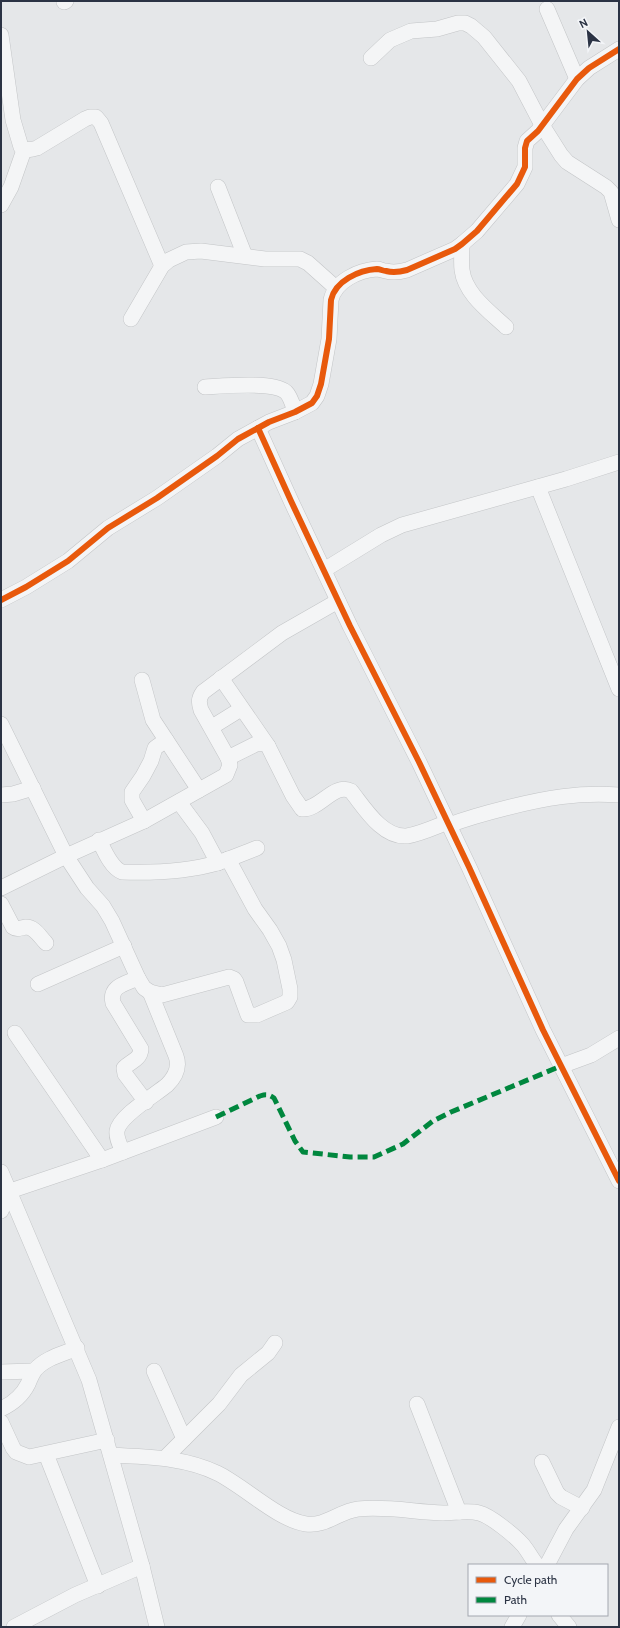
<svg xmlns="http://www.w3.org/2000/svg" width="620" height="1628" font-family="Cabin,sans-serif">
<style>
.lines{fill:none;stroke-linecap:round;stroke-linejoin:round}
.minor-casing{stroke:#c3c5c7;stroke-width:16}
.minor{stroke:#f4f5f6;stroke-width:15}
.quiet{stroke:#00873e;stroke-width:5;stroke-dasharray:10 5;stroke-linecap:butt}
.cycleway-casing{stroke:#f3f5f8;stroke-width:8}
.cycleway{stroke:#e8590c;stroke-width:6}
</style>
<rect width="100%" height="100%" fill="#e5e7e9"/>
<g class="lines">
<defs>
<g id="minor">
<polyline points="64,2 66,1"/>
<polyline points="547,9 577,79"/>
<path d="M 1,35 L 13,120 L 21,147 C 26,151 31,150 37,148 L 85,119 L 90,117 L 96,117 L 101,123 L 162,266"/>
<polyline points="371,58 390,40 411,31 437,29 458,23 465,23 471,26 484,37 519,81 542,125 561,155 567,162 606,187 611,192 619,220"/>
<polyline points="218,187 245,256"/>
<polyline points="1,205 11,187 24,150"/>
<path d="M 462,244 C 462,253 461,262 462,270 C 465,294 489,311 506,327"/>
<polyline points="131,319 162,266 169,260 186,252 201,251 265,259 300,259 308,263 336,288"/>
<path d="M 205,387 C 223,386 273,381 286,392 C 291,397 293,406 295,412"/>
<polyline points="258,428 291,501 350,626 419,762 469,867 543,1030 619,1181"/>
<polyline points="538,487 619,689"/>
<polyline points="324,570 381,535 402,525 566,479 619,462"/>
<path d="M 1,600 L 26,587 L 68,561 L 108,528 L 157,498 L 217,456 L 238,439 L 269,422 L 295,412 L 312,403 L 317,396 L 321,384 L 329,339 L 331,300 C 335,281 359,270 377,269 C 380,269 383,271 386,271 C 393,273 400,272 407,270 L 455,249 L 462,244 L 477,231 L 517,184 L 525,167 L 525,148 L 527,141 L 538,131 L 577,79 L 589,68 L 619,49"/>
<polyline points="221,678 268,746"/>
<polyline points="142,680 153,720 199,790"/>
<polyline points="1,724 66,856 87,888 103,906 112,921 138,978 144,988 150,992 162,995 229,977 234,979 236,982 248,1015 257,1015 287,1002 290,997 290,989 284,960 279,946 270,930 255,909 228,859"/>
<polyline points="212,727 241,709"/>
<path d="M 228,758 L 256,744 L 264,743 L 268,746 L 293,796 L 302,809 C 320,810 334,782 351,791 C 364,807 382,838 407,836 C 420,834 435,827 448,822"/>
<polyline points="1,795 13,794 33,788"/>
<polyline points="179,802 202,833 218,863"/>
<polyline points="144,821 132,800 132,792 143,776 151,761 155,748 166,740"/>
<path d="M 449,825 C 468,818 486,813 506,808 C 545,798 579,792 619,795"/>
<path d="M 99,840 C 104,850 111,868 122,872 C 154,873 186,872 217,863 C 230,859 244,853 257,848"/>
<path d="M 1,888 L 66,856 L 144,821 L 226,775 L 230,765 L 228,758 L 201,710 C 199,703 198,699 203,692 L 282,633 L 338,601"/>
<path d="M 1,904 L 13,927 C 17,930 20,928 26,927 C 35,927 40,937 46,943"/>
<path d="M 138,978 C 125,984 109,986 113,1003 L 141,1049 C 140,1060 131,1061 124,1068 L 125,1074 L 146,1102"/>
<polyline points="38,984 124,946"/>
<polyline points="15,1033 102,1160"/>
<polyline points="561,1066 591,1055 619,1038"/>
<path d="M 123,1152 C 120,1145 116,1138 117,1131 C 119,1116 155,1095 167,1085 C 175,1077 180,1067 176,1056 L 150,992"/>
<polyline points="1,1172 89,1380 142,1566 157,1627"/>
<polyline points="1,1211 10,1191 102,1160 216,1117"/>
<polyline points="154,1371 184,1439"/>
<polyline points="1,1372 33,1371"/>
<polyline points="417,1404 459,1512"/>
<path d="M 1,1409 C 14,1403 22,1396 28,1384 C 30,1379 32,1374 35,1370 C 45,1358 63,1354 77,1348"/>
<polyline points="1,1422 13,1448 16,1452 29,1457 107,1440"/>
<polyline points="46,1454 98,1586"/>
<path d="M 111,1455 C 147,1457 184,1457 217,1473 C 244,1486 278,1520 306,1524 C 325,1527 340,1511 358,1509 C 386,1506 415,1512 443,1513 C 454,1513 468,1510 479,1513 C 491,1516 515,1536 523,1545 C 528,1551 532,1559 537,1565"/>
<polyline points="165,1458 219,1404 241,1375 268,1353 275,1343"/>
<polyline points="542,1462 557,1493 561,1497 582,1508"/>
<polyline points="547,1565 566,1529 594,1490 619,1427"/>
<polyline points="559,1615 569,1627"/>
<polyline points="14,1627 75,1595 142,1566"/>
<polyline points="512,1627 519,1615"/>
</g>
</defs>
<use href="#minor" class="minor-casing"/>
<use href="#minor" class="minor"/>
<path class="quiet" d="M 216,1117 L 260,1096 C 266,1094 268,1094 274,1098 L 295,1141 L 303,1152 L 350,1157 L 374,1157 L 403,1144 L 433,1121 L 451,1112 L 561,1066"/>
<defs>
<g id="cycleway">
<polyline points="258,428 291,501 350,626 419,762 469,867 543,1030 619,1181"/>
<path d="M 1,600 L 26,587 L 68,561 L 108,528 L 157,498 L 217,456 L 238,439 L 269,422 L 295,412 L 312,403 L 317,396 L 321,384 L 329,339 L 331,300 C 335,281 359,270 377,269 C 380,269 383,271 386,271 C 393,273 400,272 407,270 L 455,249 L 462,244 L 477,231 L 517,184 L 525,167 L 525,148 L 527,141 L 538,131 L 577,79 L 589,68 L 619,49"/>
</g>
</defs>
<use href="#cycleway" class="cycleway-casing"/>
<use href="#cycleway" class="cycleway"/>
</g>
<rect width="620" height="1628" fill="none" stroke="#2b3344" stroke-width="4"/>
<rect x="468" y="1564" width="140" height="52" fill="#f3f5f8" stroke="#a3a7b0"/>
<rect x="476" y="1577" width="20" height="6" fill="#e8590c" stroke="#a3a7b0"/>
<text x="504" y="1584" font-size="12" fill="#2b3344">Cycle path</text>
<rect x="476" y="1597" width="20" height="6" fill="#00873e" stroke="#a3a7b0"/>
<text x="504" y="1604" font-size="12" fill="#2b3344">Path</text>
<g transform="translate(588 32) rotate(333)" stroke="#f3f5f8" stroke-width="3" paint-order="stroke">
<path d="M0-3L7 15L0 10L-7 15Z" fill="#2b3344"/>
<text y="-6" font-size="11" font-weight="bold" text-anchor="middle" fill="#2b3344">N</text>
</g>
</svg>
